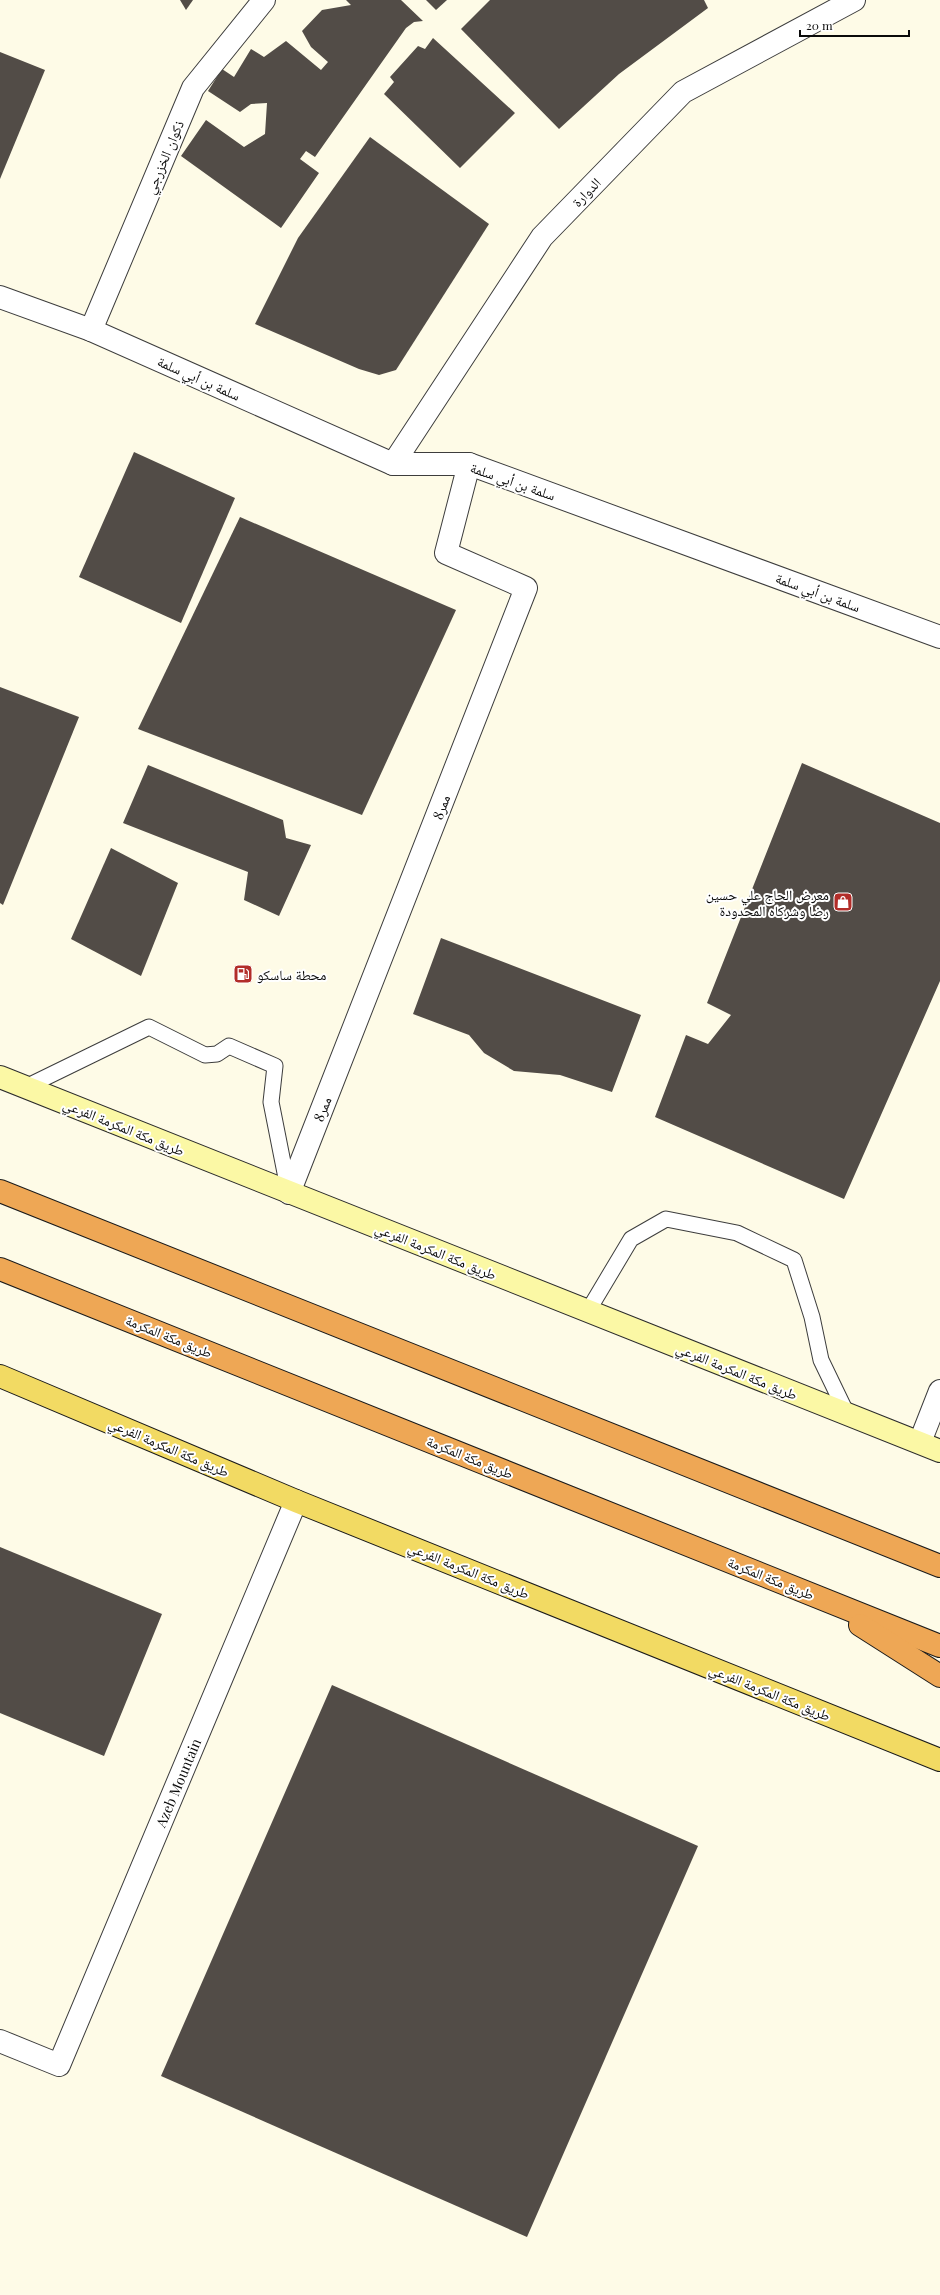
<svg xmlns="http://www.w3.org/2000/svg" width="940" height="2295" font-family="'Playfair Display','Noto Naskh Arabic',serif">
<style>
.building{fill:#524c47}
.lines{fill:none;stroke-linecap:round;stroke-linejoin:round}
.lane-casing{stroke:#3d3d3d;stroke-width:17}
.street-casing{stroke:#3d3d3d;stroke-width:24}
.secondary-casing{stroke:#2c2c2c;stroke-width:24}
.primary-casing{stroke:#1b1b1b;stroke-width:24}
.highway-casing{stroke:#1b1b1b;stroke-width:24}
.lane{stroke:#fff;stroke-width:15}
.street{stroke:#fff;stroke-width:22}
.secondary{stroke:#fbf8a5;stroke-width:22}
.primary{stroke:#f2da63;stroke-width:22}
.highway{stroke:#eea755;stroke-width:22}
.labels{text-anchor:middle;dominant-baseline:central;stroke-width:4;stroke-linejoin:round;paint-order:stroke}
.street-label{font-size:14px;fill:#0a0a0a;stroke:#fff}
.poi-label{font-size:14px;fill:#0a0a0a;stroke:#fff;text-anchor:end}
</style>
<rect width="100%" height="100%" fill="#fefbe7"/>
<g class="building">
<polygon points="180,0 193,0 186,10"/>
<polygon points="346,0 401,0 423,21 414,22 406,28 315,157 306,151 300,159 319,173 281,228 181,156 206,120 244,147 265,134 267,103 251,104 240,112 208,91 222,69 234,77 251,49 264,57 286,41 321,70 328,62 311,47 302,31 322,10 351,5"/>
<polygon points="426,0 447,0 436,10"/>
<polygon points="490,0 704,0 708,8 619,74 559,129 461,29"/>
<polygon points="433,38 515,113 460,168 384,94 394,82 390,77 418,46 425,49"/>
<polygon points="0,52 45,70 0,179"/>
<polygon points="370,137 489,224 396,370 379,375 359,369 255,324 298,238"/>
<polygon points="134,452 235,498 181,623 79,577"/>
<polygon points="240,517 456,610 362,815 138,729"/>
<polygon points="0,687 79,717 3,905 0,903"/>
<polygon points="802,763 940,823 940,981 844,1199 655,1117 686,1035 708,1044 731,1015 707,1003"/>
<polygon points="148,765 283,820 286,838 311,845 279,916 244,900 248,872 123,823"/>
<polygon points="111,848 178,883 141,976 71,939"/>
<polygon points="441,938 641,1015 612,1092 560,1075 514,1071 484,1053 469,1035 413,1014"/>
<polygon points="0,1547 162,1614 104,1756 0,1713"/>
<polygon points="332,1685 698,1846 527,2237 161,2076"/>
</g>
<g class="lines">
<defs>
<g id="lane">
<polyline points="26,1087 149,1027 205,1055 217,1054 229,1046 275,1066 271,1102 289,1193"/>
<polyline points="588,1311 631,1239 666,1219 737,1233 794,1260 812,1317 821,1360 847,1414"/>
</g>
<g id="street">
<polyline points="0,297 91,330 393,464 469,464 940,637"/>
<polyline points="91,330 193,88 264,0"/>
<polyline points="393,464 542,237 683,92 854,0"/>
<polyline points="289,1193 526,588 446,553 469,464"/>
<polyline points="920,1442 940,1391"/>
<path id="s1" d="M 0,2041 L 59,2065 L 296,1501"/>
</g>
<polyline id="secondary" points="0,1077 940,1451"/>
<polyline id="primary" points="0,1376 296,1501 940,1760"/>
<g id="highway">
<polyline points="0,1191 940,1566"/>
<polyline points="0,1269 940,1646"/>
<polyline points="860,1625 940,1676"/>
</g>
</defs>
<use href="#lane" class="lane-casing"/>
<use href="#street" class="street-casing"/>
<use href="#secondary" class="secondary-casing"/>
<use href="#primary" class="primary-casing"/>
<use href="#highway" class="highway-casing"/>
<use href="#lane" class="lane"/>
<use href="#street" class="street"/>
<use href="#secondary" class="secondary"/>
<use href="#primary" class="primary"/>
<use href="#highway" class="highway"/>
</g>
<defs>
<symbol id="shop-square" viewBox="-11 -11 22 22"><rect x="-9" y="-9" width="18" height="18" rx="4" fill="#b22d29" stroke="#fff"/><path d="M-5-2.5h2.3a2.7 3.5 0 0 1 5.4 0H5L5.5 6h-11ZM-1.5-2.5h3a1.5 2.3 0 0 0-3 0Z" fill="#fff"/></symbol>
<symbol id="fuel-square" viewBox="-11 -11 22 22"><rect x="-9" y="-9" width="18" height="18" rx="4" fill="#b22d29" stroke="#fff"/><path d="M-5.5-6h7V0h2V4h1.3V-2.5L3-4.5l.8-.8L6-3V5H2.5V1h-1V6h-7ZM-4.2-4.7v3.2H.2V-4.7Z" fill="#fff"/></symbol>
</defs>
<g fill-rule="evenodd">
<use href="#shop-square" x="832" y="891" width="22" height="22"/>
<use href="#fuel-square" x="232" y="963" width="22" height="22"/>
</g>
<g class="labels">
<g class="street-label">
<text transform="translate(164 157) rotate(-67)">ذكوان الخزرجي</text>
<text transform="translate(586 192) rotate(-46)">الدوارة</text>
<text transform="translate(199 378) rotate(24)">سلمة بن أبي سلمة</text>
<text transform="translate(513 481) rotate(19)">سلمة بن أبي سلمة</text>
<text transform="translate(818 592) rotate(20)">سلمة بن أبي سلمة</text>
<text transform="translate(441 807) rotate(-69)">ممر8</text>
<text transform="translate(322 1109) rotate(-68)">ممر8</text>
<text transform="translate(124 1127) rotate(22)">طريق مكة المكرمة الفرعي</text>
<text transform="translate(436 1251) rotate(22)">طريق مكة المكرمة الفرعي</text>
<text transform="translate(169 1336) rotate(22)">طريق مكة المكرمة</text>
<text transform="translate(737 1371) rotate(22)">طريق مكة المكرمة الفرعي</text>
<text transform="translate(169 1447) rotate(23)">طريق مكة المكرمة الفرعي</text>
<text transform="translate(470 1457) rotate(22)">طريق مكة المكرمة</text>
<text transform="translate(469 1570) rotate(22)">طريق مكة المكرمة الفرعي</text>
<text transform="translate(771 1578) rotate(22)">طريق مكة المكرمة</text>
<text transform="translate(770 1692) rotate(22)">طريق مكة المكرمة الفرعي</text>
<text stroke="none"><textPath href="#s1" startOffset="370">Azeb Mountain</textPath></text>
</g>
<g class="poi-label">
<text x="829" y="894">معرض الحاج علي حسين<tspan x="829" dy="16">رضا وشركاه المحدودة</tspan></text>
<text x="257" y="974" text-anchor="start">محطة ساسكو</text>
</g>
</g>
<path d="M800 30v6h109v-6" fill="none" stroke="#0a0a0a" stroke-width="2"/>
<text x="806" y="30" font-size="12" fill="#0a0a0a" stroke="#ffffff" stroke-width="3" paint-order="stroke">20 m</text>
</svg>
